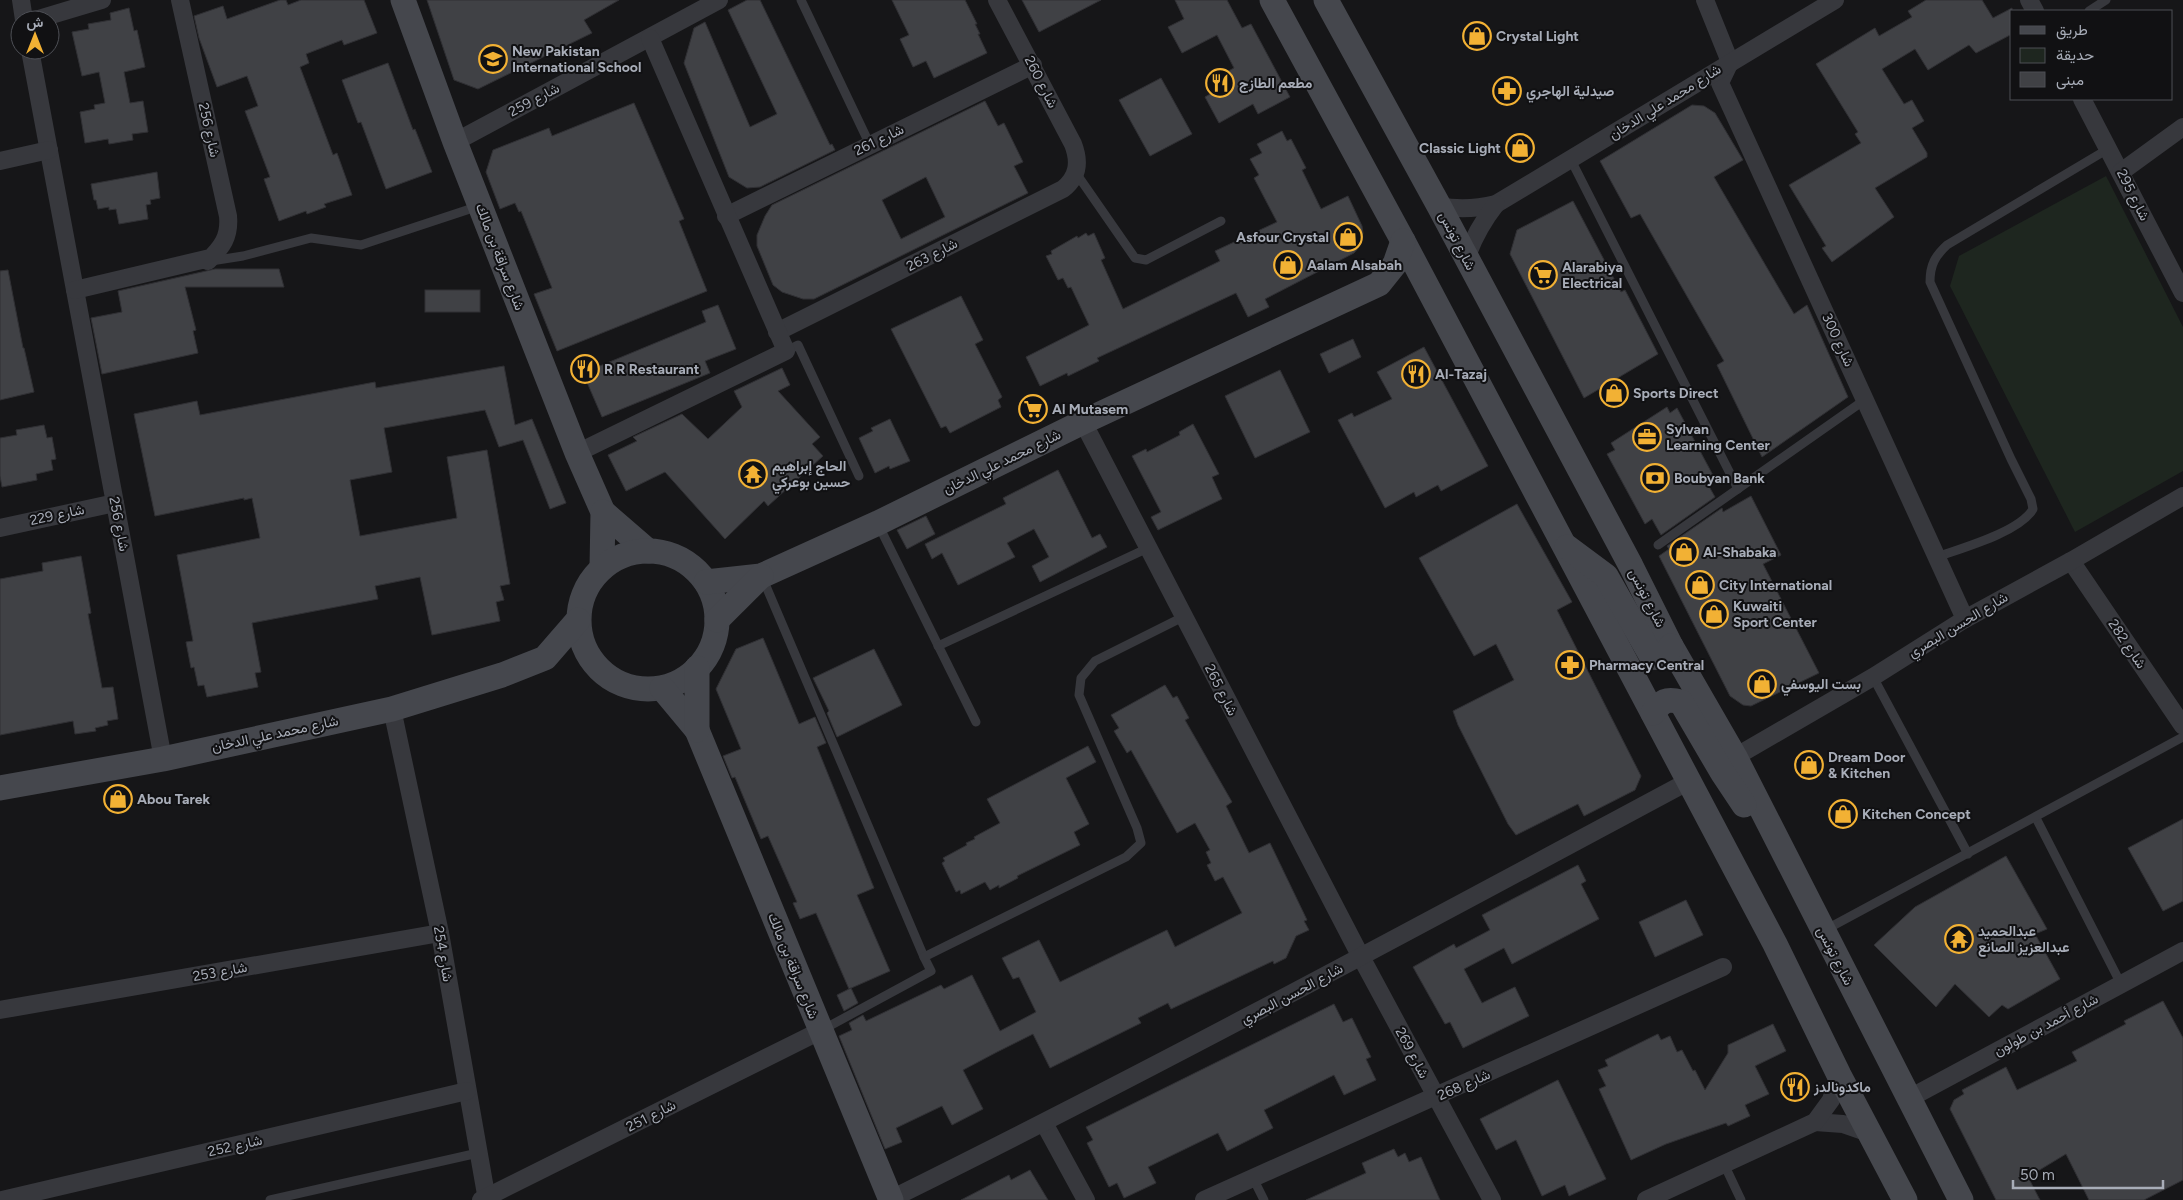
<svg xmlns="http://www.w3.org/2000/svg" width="2183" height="1200" font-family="Figtree,Vazirmatn,sans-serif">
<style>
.green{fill:#1e261f}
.building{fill:#404145;stroke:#303034;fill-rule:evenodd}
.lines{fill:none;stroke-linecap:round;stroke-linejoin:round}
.lane{stroke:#37383d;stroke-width:9}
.street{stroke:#37383d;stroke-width:18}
.secondary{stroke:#45474d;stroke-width:25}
.labels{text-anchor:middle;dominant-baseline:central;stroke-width:4;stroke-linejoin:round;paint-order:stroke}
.poi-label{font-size:14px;font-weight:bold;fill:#a8adb8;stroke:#111113;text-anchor:start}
.street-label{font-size:14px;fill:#a8adb8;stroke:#111113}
</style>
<rect width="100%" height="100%" fill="#161618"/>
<polygon class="green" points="2106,176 2183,327 2183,471 2075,532 1950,286 1959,256"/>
<g class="building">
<polygon points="280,0 286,0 288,5 301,0 364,0 377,33 344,45 342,40 306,54 309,63 300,67 333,155 337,153 352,195 324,204 326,207 307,214 306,211 279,221 264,179 270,177 245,111 258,106 247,76 217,87 199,38 194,16 223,6 227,19"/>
<polygon points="427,0 619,0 584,20 592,33 478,89 454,80"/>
<polygon points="747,0 760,0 830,145 832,144 835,150 760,187 747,188 729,177 684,63 694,28 705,22 750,127 777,114 728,10"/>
<polygon points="892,0 965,0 977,24 975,24 980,34 978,34 987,53 934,78 926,61 913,67 900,39 909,35"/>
<polygon points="1022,0 1101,0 1039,32"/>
<polygon points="1175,0 1227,0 1242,28 1251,24 1290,97 1258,114 1253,104 1219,123 1205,97 1212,93 1206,83 1234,68 1217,35 1182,53 1168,27 1184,19"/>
<polygon points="1926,0 1982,0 1993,18 2012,8 2012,34 1976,53 1969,45 1928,70 1915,49 1882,69 1904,104 1912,100 1924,121 1912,128 1927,153 1927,157 1875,188 1894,217 1832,262 1822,248 1826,246 1789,185 1861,143 1855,134 1858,132 1816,64 1875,28 1879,36 1912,17 1908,11"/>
<polygon points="129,8 134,31 137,30 145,67 124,72 130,103 143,101 148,132 132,134 133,140 109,144 108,139 85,143 80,112 95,109 94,105 105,103 99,72 82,76 72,32 89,29 88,24 111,20 110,13"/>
<polygon points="388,63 413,130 415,129 432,172 386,189 361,122 358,123 342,80"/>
<polygon points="1161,78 1192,134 1150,156 1119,100"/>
<path d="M 985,101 L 998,126 L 1004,123 L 1023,162 L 1014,166 L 1028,193 L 814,299 L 803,299 L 782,292 L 773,285 L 757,246 L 757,235 L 765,216 L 772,205 ZM 926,177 L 945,217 L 901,239 L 882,200 Z"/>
<polygon points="634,103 684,219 679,221 707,291 557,351 534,294 552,288 521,211 519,212 515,203 500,209 486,172 493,150 549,128 552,136"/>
<polygon points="1692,105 1704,106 1715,113 1743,160 1714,177 1794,314 1807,305 1848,397 1762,457 1717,365 1724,361 1640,214 1631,218 1600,161"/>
<polygon points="1282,131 1287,141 1291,139 1306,168 1302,170 1321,209 1348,196 1362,226 1363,233 1359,247 1354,253 1265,299 1269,307 1248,317 1236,293 1097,358 1099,361 1068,376 1067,373 1040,386 1026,357 1089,325 1071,287 1068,288 1063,278 1058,280 1046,256 1052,254 1051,251 1077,236 1078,238 1086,233 1088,236 1094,233 1105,258 1101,260 1123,309 1220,261 1215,251 1277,222 1254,178 1259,175 1250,159 1262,153 1257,144"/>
<polygon points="157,172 160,198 150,200 151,204 146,205 148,219 119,224 116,209 109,210 109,207 98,209 96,200 94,200 91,184"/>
<polygon points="1573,201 1621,292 1625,290 1658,354 1584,398 1510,254 1517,230"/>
<polygon points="215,269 279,269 284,287 185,287 196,330 193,331 198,353 102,374 91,318 122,312 118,291"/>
<polygon points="8,270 23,348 24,348 34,392 0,400 0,271"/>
<rect x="425" y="290" width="55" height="22"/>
<polygon points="961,296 983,340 975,344 1002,397 998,400 1001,407 950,433 946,426 941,428 891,329"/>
<polygon points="718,305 736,349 705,361 710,373 602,417 583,373 706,322 702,311"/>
<polygon points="1353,339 1361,357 1329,373 1320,354"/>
<polygon points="1424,347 1488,466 1441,491 1438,485 1416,497 1414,492 1385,508 1338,420 1352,413 1354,417 1392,399 1377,372"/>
<polygon points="504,366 515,425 532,419 566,503 550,509 523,440 499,447 485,410 384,428 392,472 350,480 360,536 457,518 447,457 487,450 510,584 500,586 504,600 496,602 500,621 432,635 420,577 375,586 378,599 252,623 261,672 255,673 258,687 207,697 204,685 198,686 194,667 191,668 186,642 193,641 177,555 260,538 252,498 244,500 244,498 155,516 134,414 197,401 200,415 375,382 376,388"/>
<polygon points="782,368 790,385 778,391 820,437 812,444 823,456 768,506 764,501 725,539 665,472 626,491 608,455 637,441 633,437 682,414 708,439 742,407 734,391"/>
<polygon points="1280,370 1310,432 1255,458 1225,396"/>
<polygon points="1667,407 1670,413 1677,408 1715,479 1707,483 1715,497 1661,535 1652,519 1645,524 1607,454 1615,450 1611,443"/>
<polygon points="890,419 910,461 890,469 889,466 875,473 859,438 873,431 871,428"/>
<polygon points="1193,424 1219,474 1212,477 1222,499 1158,530 1151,517 1161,512 1132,456 1146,449 1147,452 1180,435 1179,432"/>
<polygon points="44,425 47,438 52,437 56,459 51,460 53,470 36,474 37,480 2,487 0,476 0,438 17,435 16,430"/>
<polygon points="1058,470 1092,538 1100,534 1107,547 1040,582 1032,566 1049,557 1034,529 1007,543 1015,557 958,585 942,553 932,559 925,544 1006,504 1003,498"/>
<polygon points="1751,496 1781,555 1763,564 1819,673 1751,706 1743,705 1730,696 1659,556 1669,549 1667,546 1722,508 1723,512"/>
<polygon points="1517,504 1572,602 1557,610 1641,776 1635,790 1584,816 1578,804 1516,835 1508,824 1458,725 1453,711 1514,680 1496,644 1474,656 1419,558"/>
<polygon points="926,516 935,534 907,549 897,530"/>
<polygon points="81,556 91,613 88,614 102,688 113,687 118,719 107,721 108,725 95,728 96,731 75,734 73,721 0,735 0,579 43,571 42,563"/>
<polygon points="763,638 799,724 815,717 826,743 817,747 874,888 857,895 890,971 849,989 816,913 800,919 793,903 797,902 768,836 761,839 735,777 732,778 723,756 741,749 716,689 736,649"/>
<polygon points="874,649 902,705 837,737 827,713 829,711 813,678"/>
<polygon points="1165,685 1173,698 1177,696 1189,718 1185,720 1232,802 1226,806 1249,853 1270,843 1307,920 1304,921 1309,930 1296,936 1286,958 1274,964 1273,961 1171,1009 1168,1003 1138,1018 1141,1023 1050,1068 1033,1034 997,1052 963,1070 983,1109 952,1125 942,1106 896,1128 902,1142 885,1149 839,1036 852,1030 849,1023 863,1015 866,1021 941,985 944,989 972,975 1000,1031 1036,1012 1019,977 1013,979 1002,958 1039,940 1060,982 1167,930 1175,947 1242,913 1223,877 1215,881 1207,865 1211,863 1206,852 1210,850 1195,823 1177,833 1131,750 1127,753 1114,731 1119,728 1111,715"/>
<polygon points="1088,746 1096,762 1066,778 1089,824 1074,832 1080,845 1017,876 1018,878 999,888 999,885 990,890 985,882 961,894 960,890 956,892 942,863 945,861 943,858 967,845 966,843 975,839 974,837 1000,823 987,799"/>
<polygon points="2183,819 2183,901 2163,911 2128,848"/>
<polygon points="2006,856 2047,929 2035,934 2060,979 2008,1009 2002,1005 1989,1017 1955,984 1936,1007 1874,945 1915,907"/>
<polygon points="1578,865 1586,881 1581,884 1599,919 1512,964 1504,948 1464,969 1482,1003 1515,987 1529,1016 1463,1048 1450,1022 1445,1024 1413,967 1454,944 1456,948 1490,930 1482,915"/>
<polygon points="1686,900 1703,935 1655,957 1639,922"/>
<polygon points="851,988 858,1003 844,1011 837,995"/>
<polygon points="2163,1001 2183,1038 2183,1180 2144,1200 2089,1200 2066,1154 2028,1177 2040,1200 1996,1200 1950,1109 1954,1100 1964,1094 1962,1090 2006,1067 2017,1090 2077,1061 2072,1052 2126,1024 2124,1021"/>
<polygon points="1334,1004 1343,1022 1352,1018 1371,1057 1366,1059 1376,1080 1344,1095 1334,1075 1264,1110 1273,1128 1227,1151 1218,1133 1148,1167 1156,1183 1124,1198 1117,1183 1109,1187 1087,1143 1093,1140 1086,1127"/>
<polygon points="1773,1024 1786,1051 1755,1066 1769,1094 1745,1105 1750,1116 1728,1126 1726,1123 1666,1144 1631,1160 1599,1089 1606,1086 1598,1070 1608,1066 1605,1060 1658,1034 1661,1040 1670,1036 1677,1052 1682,1050 1693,1071 1695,1070 1705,1090 1728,1053 1728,1045"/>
<polygon points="1558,1080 1606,1179 1569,1196 1565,1185 1542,1196 1516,1140 1496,1150 1480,1119"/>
<polygon points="1394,1149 1398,1157 1405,1153 1409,1162 1421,1157 1440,1200 1306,1200 1366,1173 1362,1163"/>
<polygon points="1030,1170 1048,1200 961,1200 1009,1175 1011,1180"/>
</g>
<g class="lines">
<g class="lane">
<polyline points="801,0 870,145"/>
<polyline points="2089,11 2106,0"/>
<polyline points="1571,160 1738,489"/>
<polyline points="1076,173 1135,258 1146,260 1221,221"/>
<polyline points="211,261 243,256 311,238 361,245 479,206"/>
<polyline points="786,351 798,345 859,476"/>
<polyline points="879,526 976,722"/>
<polyline points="1658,545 1866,399"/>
<path d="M 1937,557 C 1962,548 2020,532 2033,509 L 2031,499 L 2011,459 L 1930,282 C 1930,265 1935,256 1947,245 L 2108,149"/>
<polyline points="763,579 924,957"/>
<polyline points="938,646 1148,548"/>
<polyline points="1873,677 1968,854"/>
<polyline points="2036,818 2121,984"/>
<polyline points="1825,930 2183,737"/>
<polyline points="822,1030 931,971 924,957 1126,857 1141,843 1137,828 1079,695 1081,678 1095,661 1183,617"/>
<polyline points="1724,1164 1741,1200"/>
<polyline points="1253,1178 1264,1200"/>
<polyline points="270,1200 478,1153"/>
</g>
<g class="street">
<polyline points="21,0 24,20"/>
<polyline points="1705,0 1730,62 1720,83 1965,619"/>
<polyline points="2029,0 2035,11"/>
<polyline points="35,20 102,0"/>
<polyline points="30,50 163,759"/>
<polyline points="2082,99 2183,293"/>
<polyline points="455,142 719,0"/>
<polyline points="0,161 49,150"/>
<polyline points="2121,172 2183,127"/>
<path d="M 1439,206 C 1459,210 1476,209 1496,204 L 1835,0"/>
<polyline points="726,216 1033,65"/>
<path d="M 1466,259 C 1473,238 1482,222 1496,204"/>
<path d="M 75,290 L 210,258 L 208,261 C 222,247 230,237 228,216 L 180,0"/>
<path d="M 777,332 L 1063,189 C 1078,177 1080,162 1073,144 L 997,0"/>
<polyline points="1083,422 1361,957 1492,1200"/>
<polyline points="577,453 786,351 650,38"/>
<polyline points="0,528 115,503"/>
<polyline points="2071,561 2183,726"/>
<polyline points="392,709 440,933 487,1200"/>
<polyline points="1735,757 1873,677 1965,619 2071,561 2183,496"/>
<polyline points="0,1010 440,933"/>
<polyline points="1908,1099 2183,951"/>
<polyline points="1815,1122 1843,1124 1869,1133"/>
<polyline points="1044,1123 1086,1200"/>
<path d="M 891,1199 C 1160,1066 1424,923 1689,781"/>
<polyline points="2,1200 467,1091"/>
<polyline points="481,1200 820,1031"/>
<polyline points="1204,1200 1723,967"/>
<polyline points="1646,1200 1815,1122 1831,1100 1839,1075"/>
</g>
<g class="secondary">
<polyline points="403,0 455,142 577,453 603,512 602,568"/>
<polyline points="1272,0 1403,241 1775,944 1839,1075 1905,1200"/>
<polyline points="1326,0 1439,206 1631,566 1671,646 1735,757 1961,1200"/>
<polyline points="603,512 648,551"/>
<path d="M 1567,547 L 1606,576 L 1652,657 C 1662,659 1668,655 1671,646"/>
<circle cx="648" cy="620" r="69"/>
<polyline points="706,582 761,576 878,523 1083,422 1379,284 1395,264 1403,241"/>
<polyline points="717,620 761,576"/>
<polyline points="662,688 697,730 891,1200"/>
<path d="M 1653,713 C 1662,701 1666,698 1681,702 L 1722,772 L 1744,805"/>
<polyline points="697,730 697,668"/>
<polyline points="0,788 163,759 392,709 502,675 545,658 578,620"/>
</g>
</g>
<defs>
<symbol id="shop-ring" viewBox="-11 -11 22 22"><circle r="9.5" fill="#111113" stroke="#f2b134" stroke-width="1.5"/><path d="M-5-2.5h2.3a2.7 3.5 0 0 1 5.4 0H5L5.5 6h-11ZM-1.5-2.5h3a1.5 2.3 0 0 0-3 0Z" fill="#f2b134"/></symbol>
<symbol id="school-ring" viewBox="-11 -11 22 22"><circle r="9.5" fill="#111113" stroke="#f2b134" stroke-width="1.5"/><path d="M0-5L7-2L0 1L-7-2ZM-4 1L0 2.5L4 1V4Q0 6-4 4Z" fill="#f2b134"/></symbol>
<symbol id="restaurant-ring" viewBox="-11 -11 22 22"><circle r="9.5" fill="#111113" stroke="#f2b134" stroke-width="1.5"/><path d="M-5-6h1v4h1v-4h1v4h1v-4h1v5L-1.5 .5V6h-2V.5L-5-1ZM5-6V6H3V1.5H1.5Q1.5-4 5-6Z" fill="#f2b134"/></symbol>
<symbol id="pharmacy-ring" viewBox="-11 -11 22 22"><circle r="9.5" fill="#111113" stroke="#f2b134" stroke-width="1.5"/><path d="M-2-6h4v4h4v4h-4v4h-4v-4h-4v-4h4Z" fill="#f2b134"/></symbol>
<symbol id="supermarket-ring" viewBox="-11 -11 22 22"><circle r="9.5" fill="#111113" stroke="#f2b134" stroke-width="1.5"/><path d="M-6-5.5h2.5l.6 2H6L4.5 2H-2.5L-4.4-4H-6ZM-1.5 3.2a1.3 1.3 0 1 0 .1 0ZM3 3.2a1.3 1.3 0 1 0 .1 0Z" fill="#f2b134"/></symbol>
<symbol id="office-ring" viewBox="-11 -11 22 22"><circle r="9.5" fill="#111113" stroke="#f2b134" stroke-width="1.5"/><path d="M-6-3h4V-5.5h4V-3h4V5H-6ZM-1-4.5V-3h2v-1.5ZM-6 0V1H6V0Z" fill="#f2b134"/></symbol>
<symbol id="temple-ring" viewBox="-11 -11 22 22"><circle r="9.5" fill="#111113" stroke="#f2b134" stroke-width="1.5"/><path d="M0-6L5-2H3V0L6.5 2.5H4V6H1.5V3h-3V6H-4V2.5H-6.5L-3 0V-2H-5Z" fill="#f2b134"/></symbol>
<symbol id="bank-ring" viewBox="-11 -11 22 22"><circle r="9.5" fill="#111113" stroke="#f2b134" stroke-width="1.5"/><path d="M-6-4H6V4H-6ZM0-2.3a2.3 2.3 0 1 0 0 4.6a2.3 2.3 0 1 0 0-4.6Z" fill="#f2b134"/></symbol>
</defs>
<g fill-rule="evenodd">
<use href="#shop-ring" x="1461" y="20" width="32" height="32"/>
<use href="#school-ring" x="477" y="43" width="32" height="32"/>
<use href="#restaurant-ring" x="1204" y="67" width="32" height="32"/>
<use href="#pharmacy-ring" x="1491" y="75" width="32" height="32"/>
<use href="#shop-ring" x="1504" y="132" width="32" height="32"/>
<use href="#shop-ring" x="1332" y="221" width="32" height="32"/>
<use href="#shop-ring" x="1272" y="249" width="32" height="32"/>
<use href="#supermarket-ring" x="1527" y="259" width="32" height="32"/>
<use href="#restaurant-ring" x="569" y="353" width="32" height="32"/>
<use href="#restaurant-ring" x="1400" y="358" width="32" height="32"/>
<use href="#shop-ring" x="1598" y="377" width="32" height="32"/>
<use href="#supermarket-ring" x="1017" y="393" width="32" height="32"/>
<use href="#office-ring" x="1631" y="421" width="32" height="32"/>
<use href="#temple-ring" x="737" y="458" width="32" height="32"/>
<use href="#bank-ring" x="1639" y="462" width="32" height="32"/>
<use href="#shop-ring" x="1668" y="536" width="32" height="32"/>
<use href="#shop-ring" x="1684" y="569" width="32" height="32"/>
<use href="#shop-ring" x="1698" y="598" width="32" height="32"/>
<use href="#pharmacy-ring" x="1554" y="649" width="32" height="32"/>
<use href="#shop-ring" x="1746" y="668" width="32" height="32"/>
<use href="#shop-ring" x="1793" y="749" width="32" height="32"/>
<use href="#shop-ring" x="102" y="783" width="32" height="32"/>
<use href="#shop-ring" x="1827" y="798" width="32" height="32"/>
<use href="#temple-ring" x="1943" y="923" width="32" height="32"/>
<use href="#restaurant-ring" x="1779" y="1071" width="32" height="32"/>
</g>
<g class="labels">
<g class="poi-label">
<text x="1496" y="36">Crystal Light</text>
<text x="512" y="51">New Pakistan<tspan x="512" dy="16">International School</tspan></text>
<text x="1239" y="83">مطعم الطازج</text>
<text x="1526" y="91">صيدلية الهاجري</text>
<text x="1501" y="148" text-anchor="end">Classic Light</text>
<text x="1329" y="237" text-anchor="end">Asfour Crystal</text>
<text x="1307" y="265">Aalam Alsabah</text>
<text x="1562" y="267">Alarabiya<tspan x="1562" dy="16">Electrical</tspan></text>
<text x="604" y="369">R R Restaurant</text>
<text x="1435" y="374">Al-Tazaj</text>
<text x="1633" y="393">Sports Direct</text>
<text x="1052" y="409">Al Mutasem</text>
<text x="1666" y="429">Sylvan<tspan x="1666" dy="16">Learning Center</tspan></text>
<text x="772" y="466">الحاج إبراهيم<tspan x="772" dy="16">حسين بوعركي</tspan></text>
<text x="1674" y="478">Boubyan Bank</text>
<text x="1703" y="552">Al-Shabaka</text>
<text x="1719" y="585">City International</text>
<text x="1733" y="606">Kuwaiti<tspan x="1733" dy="16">Sport Center</tspan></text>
<text x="1589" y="665">Pharmacy Central</text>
<text x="1781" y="684">بست اليوسفي</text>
<text x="1828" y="757">Dream Door<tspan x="1828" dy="16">&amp; Kitchen</tspan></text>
<text x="137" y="799">Abou Tarek</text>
<text x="1862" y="814">Kitchen Concept</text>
<text x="1978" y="931">عبدالحميد<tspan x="1978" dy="16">عبدالعزيز الصانع</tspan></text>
<text x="1814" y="1087">ماكدونالدز</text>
</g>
<g class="street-label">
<text transform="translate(1041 82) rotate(63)">شارع 260</text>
<text transform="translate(534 100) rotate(-28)">شارع 259</text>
<text transform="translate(1665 102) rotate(-32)">شارع محمد علي الدخان</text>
<text transform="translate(209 130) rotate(77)">شارع 256</text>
<text transform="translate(879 140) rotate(-26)">شارع 261</text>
<text transform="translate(2133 195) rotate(63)">شارع 295</text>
<text transform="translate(1457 241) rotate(63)">شارع تونس</text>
<text transform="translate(932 255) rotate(-27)">شارع 263</text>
<text transform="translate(500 257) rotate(69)">شارع سراقة بن مالك</text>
<text transform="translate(1838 340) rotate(65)">شارع 300</text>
<text transform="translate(1002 462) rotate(-26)">شارع محمد علي الدخان</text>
<text transform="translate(57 515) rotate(-12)">شارع 229</text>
<text transform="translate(119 524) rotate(79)">شارع 256</text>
<text transform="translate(1647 598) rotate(63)">شارع تونس</text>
<text transform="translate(1958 625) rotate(-31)">شارع الحسن البصري</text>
<text transform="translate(2127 644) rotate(56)">شارع 282</text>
<text transform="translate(1221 690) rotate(63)">شارع 265</text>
<text transform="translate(275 734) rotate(-12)">شارع محمد علي الدخان</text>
<text transform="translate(443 954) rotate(80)">شارع 254</text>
<text transform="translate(1835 956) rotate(63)">شارع تونس</text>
<text transform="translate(793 966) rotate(68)">شارع سراقة بن مالك</text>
<text transform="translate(220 972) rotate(-10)">شارع 253</text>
<text transform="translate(1292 994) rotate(-28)">شارع الحسن البصري</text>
<text transform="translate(2046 1025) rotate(-28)">شارع أحمد بن طولون</text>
<text transform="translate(1412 1053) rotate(62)">شارع 269</text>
<text transform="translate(1464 1085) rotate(-24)">شارع 268</text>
<text transform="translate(651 1116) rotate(-27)">شارع 251</text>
<text transform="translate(235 1146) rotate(-13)">شارع 252</text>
</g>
</g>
<rect x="2010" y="10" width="162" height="90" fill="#111113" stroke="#4d4f55"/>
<rect x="2020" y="26" width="25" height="8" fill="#45474d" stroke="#4d4f55"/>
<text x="2056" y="35" font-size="15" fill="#a8adb8">طريق</text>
<rect x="2020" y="48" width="25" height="15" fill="#1e261f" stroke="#4d4f55"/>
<text x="2056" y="60" font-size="15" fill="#a8adb8">حديقة</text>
<rect x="2020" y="72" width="25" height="15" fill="#404145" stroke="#4d4f55"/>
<text x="2056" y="85" font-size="15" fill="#a8adb8">مبنى</text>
<g transform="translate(35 35)"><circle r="24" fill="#111113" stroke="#4d4f55"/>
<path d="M0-4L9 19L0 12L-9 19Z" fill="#f2b134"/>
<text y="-8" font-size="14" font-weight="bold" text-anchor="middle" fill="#a8adb8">ش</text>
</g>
<path d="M2013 1180v8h150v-8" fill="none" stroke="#a8adb8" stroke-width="2.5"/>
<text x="2020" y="1180" font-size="15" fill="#a8adb8" stroke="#111113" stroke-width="4" paint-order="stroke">50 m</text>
</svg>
